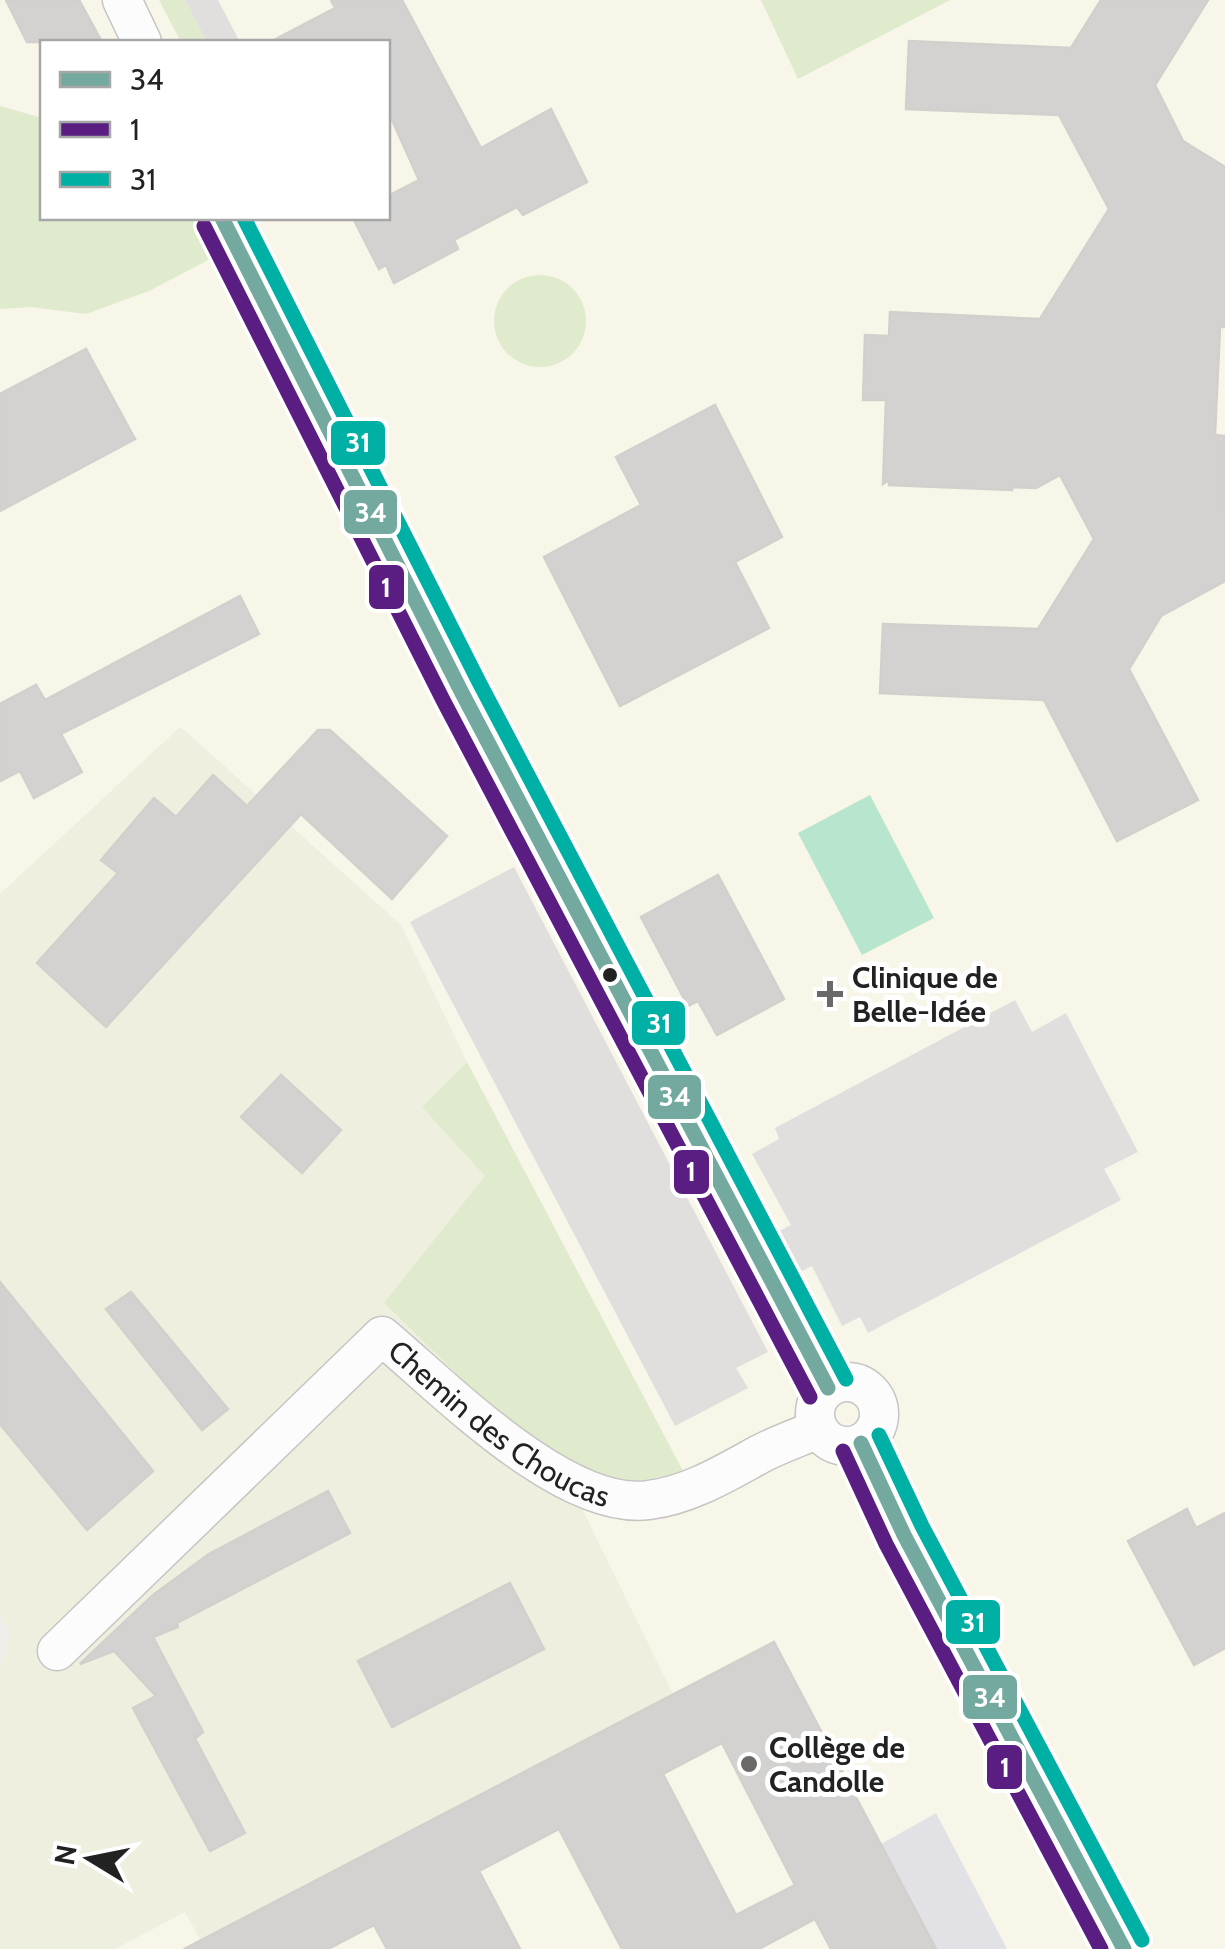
<svg xmlns="http://www.w3.org/2000/svg" width="1225" height="1949" font-family="Cabin,sans-serif">
<style>
.education{fill:#f8f6e8;fill-rule:evenodd}
.farmland{fill:#efefdf}
.grass{fill:#dfebcc}
.pitch{fill:#b8e5ce}
.parking{fill:#e0dfde}
.plaza{fill:#e2e1e5}
.building{fill:#d4d2d0;stroke:#d3cfcc;stroke-width:2.5;fill-rule:evenodd}
.lines{fill:none;stroke-linecap:round;stroke-linejoin:round}
.street-casing{stroke:#c6c5c3;stroke-width:41}
.street{stroke:#fdfcfc;stroke-width:38}
.bus-1-casing{stroke:#fff;stroke-width:22}
.bus-2-casing{stroke:#fff;stroke-width:22}
.bus-3-casing{stroke:#fff;stroke-width:22}
.bus-1{stroke:#74a99f;stroke-width:15}
.bus-2{stroke:#5a1e82;stroke-width:15}
.bus-3{stroke:#00b0a4;stroke-width:15}
.bus-dot{fill:#222;stroke:#fff;stroke-width:4}
.poi-dot{fill:#6a6968;stroke:#fff;stroke-width:4}
.labels{text-anchor:middle;dominant-baseline:central;stroke-width:10;stroke-linejoin:round;paint-order:stroke}
.poi-label{font-size:30px;font-weight:bold;fill:#222;stroke:#fff;text-anchor:start}
.street-label{font-size:30px;fill:#222;stroke:#fff}
.line-badge{stroke:#fff;stroke-width:4}
.badge-label{font-size:28px;text-anchor:middle;font-weight:bold;fill:#fff}
</style>
<rect width="100%" height="100%" fill="#f0eeeb"/>
<path class="education" d="M 0,0 L 761,0 L 799,78 L 950,0 L 1225,0 L 1225,1949 L 114,1949 L 185,1912 L 201,1940 L 673,1695 L 556,1456 L 625,1482 L 682,1470 L 467,1062 L 401,925 L 181,727 L 0,894 ZM 42,42 L 388,42 L 388,218 L 42,218 Z"/>
<polygon class="farmland" points="180,727 401,925 467,1062 422,1107 485,1176 556,1456 673,1694 201,1941 185,1912 115,1949 0,1949 0,1664 4,1661 10,1630 0,1616 0,894"/>
<g class="grass">
<polygon points="159,0 185,0 207,42 181,42"/>
<polygon points="761,0 950,0 798,79"/>
<polygon points="0,106 42,118 42,218 194,218 214,257 149,291 86,314 31,307 0,309"/>
<circle cx="540" cy="321" r="46"/>
<path d="M 467,1062 L 683,1471 C 664,1476 642,1483 622,1481 C 544,1473 441,1356 384,1303 L 485,1176 L 422,1107 Z"/>
</g>
<polygon class="pitch" points="870,795 934,918 862,955 798,833"/>
<g class="parking">
<polygon points="185,0 218,0 240,42 207,42"/>
<polygon points="514,867 768,1352 736,1368 748,1388 675,1426 410,922"/>
<polygon points="1015,1000 1032,1032 1066,1013 1138,1152 1104,1169 1121,1200 868,1333 860,1317 842,1326 812,1266 800,1272 779,1231 791,1225 752,1154 779,1139 775,1128"/>
</g>
<polygon class="plaza" points="936,1813 1007,1949 936,1949 881,1844"/>
<g class="building">
<polygon points="6,0 79,0 102,42 27,42"/>
<polygon points="331,0 402,0 481,148 551,109 587,182 523,215 517,207 454,240 458,249 394,283 386,265 379,269 353,218 388,218 388,196 419,180 388,111 388,42 270,42 335,8"/>
<polygon points="1101,0 1208,0 1155,85 1183,141 1225,167 1225,327 1220,327 1215,435 1224,436 1225,581 1161,616 1129,669 1198,800 1117,841 1044,700 880,693 883,624 1038,629 1094,539 1060,475 1036,488 1013,487 1012,490 889,485 889,480 883,484 886,400 863,400 865,335 889,336 890,312 1040,319 1109,209 1059,115 906,109 909,41 1071,48"/>
<polygon points="86,349 135,439 0,511 0,394"/>
<polygon points="715,405 782,537 735,562 769,628 620,706 544,557 641,505 616,457"/>
<polygon points="240,596 259,634 61,734 82,772 34,798 20,771 0,781 0,704 36,685 45,700"/>
<polygon points="318,730 330,730 447,836 392,899 301,814 106,1027 37,963 118,873 101,860 154,798 176,817 213,775 247,806"/>
<polygon points="718,875 784,999 717,1035 698,1001 688,1006 641,917"/>
<polygon points="281,1075 341,1130 302,1173 241,1117"/>
<polygon points="0,1282 153,1471 87,1530 0,1424"/>
<polygon points="131,1292 228,1409 202,1430 106,1309"/>
<polygon points="328,1491 350,1533 177,1623 178,1627 153,1637 203,1732 196,1738 192,1733 245,1833 210,1851 133,1708 156,1696 114,1651 80,1664 153,1595 209,1554"/>
<polygon points="1187,1509 1196,1528 1225,1513 1225,1648 1194,1665 1128,1541"/>
<polygon points="510,1583 544,1649 392,1727 358,1661"/>
<path d="M 774,1642 L 936,1949 L 831,1949 L 815,1919 L 759,1949 L 622,1949 L 559,1829 L 479,1871 L 520,1949 L 387,1949 L 374,1925 L 328,1949 L 184,1949 ZM 722,1743 L 795,1885 L 736,1915 L 663,1774 Z"/>
</g>
<g class="lines">
<defs>
<g id="street">
<polyline points="122,0 142,42"/>
<polyline points="222,218 239,257 462,693 828,1388"/>
<circle cx="847" cy="1414" r="32"/>
<polyline points="861,1443 904,1535 1124,1949"/>
<path id="s1" d="M 57,1651 L 382,1336 C 444,1388 565,1512 649,1500 C 690,1495 727,1472 762,1453 C 780,1444 800,1437 818,1429"/>
</g>
</defs>
<use href="#street" class="street-casing"/>
<use href="#street" class="street"/>
<defs>
<g id="bus-1">
<polyline points="222,218 462,693 828,1388"/>
<polyline points="861,1443 904,1535 1124,1949"/>
</g>
<g id="bus-2">
<polyline points="204,226 444,702 810,1397"/>
<polyline points="843,1451 886,1544 1101,1949"/>
</g>
<g id="bus-3">
<polyline points="244,218 480,684 846,1379"/>
<polyline points="879,1435 922,1526 1142,1940"/>
</g>
</defs>
<use href="#bus-1" class="bus-1-casing"/>
<use href="#bus-2" class="bus-2-casing"/>
<use href="#bus-3" class="bus-3-casing"/>
<use href="#bus-1" class="bus-1"/>
<use href="#bus-2" class="bus-2"/>
<use href="#bus-3" class="bus-3"/>
</g>
<circle class="bus-dot" cx="610" cy="975" r="9"/>
<g class="poi-dot">
<path d="M825 979h10v10h10v10h-10v10h-10v-10h-10v-10h10z"/>
<circle cx="749" cy="1764" r="10"/>
</g>
<g class="labels">
<g class="poi-label">
<text x="852" y="977">Clinique de<tspan x="852" dy="34">Belle-Idée</tspan></text>
<text x="769" y="1747">Collège de<tspan x="769" dy="34">Candolle</tspan></text>
</g>
<g class="street-label">
<text stroke="none"><textPath href="#s1" startOffset="600">Chemin des Choucas</textPath></text>
</g>
</g>
<g class="line-badge">
<rect x="329" y="419" width="58" height="48" rx="10" fill="#00b0a4"/>
<rect x="342" y="488" width="57" height="48" rx="10" fill="#74a99f"/>
<rect x="367" y="563" width="39" height="48" rx="10" fill="#5a1e82"/>
<rect x="630" y="999" width="57" height="48" rx="10" fill="#00b0a4"/>
<rect x="646" y="1073" width="57" height="48" rx="10" fill="#74a99f"/>
<rect x="672" y="1148" width="39" height="48" rx="10" fill="#5a1e82"/>
<rect x="944" y="1598" width="58" height="48" rx="10" fill="#00b0a4"/>
<rect x="961" y="1673" width="58" height="48" rx="10" fill="#74a99f"/>
<rect x="985" y="1743" width="39" height="48" rx="10" fill="#5a1e82"/>
</g>
<g class="badge-label">
<text x="358" y="452">31</text>
<text x="371" y="522">34</text>
<text x="386" y="597">1</text>
<text x="659" y="1033">31</text>
<text x="675" y="1106">34</text>
<text x="691" y="1181">1</text>
<text x="973" y="1632">31</text>
<text x="990" y="1707">34</text>
<text x="1005" y="1777">1</text>
</g>
<rect x="40" y="40" width="350" height="180" fill="#ffffff" stroke="#a7a7a7" stroke-width="2.5"/>
<rect x="60" y="72" width="50" height="15" fill="#74a99f" stroke="#a7a7a7" stroke-width="2.5"/>
<text x="130" y="90" font-size="30" fill="#222222">34</text>
<rect x="60" y="122" width="50" height="15" fill="#5a1e82" stroke="#a7a7a7" stroke-width="2.5"/>
<text x="130" y="140" font-size="30" fill="#222222">1</text>
<rect x="60" y="172" width="50" height="15" fill="#00b0a4" stroke="#a7a7a7" stroke-width="2.5"/>
<text x="130" y="190" font-size="30" fill="#222222">31</text>
<g transform="translate(90 1859) rotate(280)" stroke="#ffffff" stroke-width="8" paint-order="stroke">
<path d="M0-8L18 38L0 25L-18 38Z" fill="#222222"/>
<text y="-15" font-size="28" font-weight="bold" text-anchor="middle" fill="#222222">N</text>
</g>
</svg>
